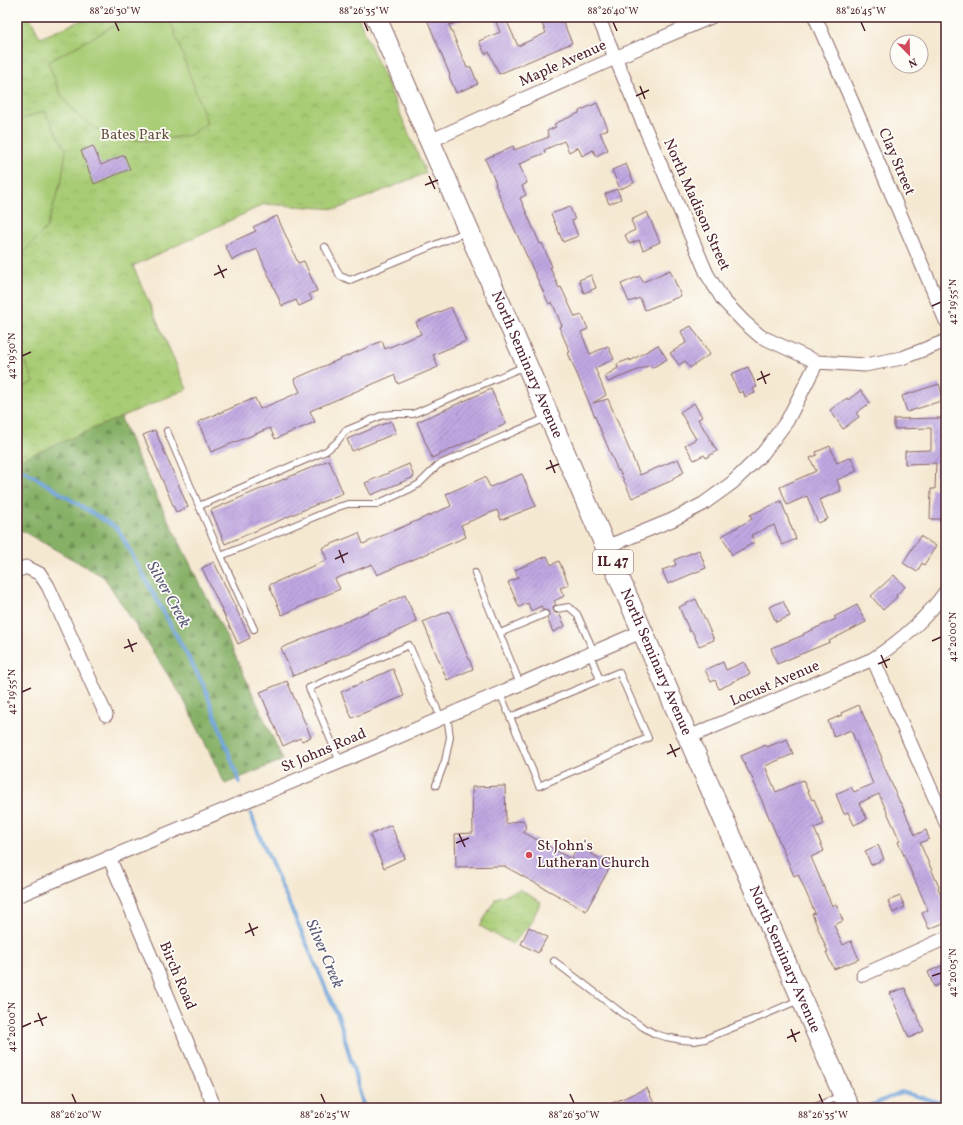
<svg xmlns="http://www.w3.org/2000/svg" width="963" height="1125" font-family="Vollkorn,serif">
<style>
.forest{fill:url(#forest-firs);stroke:#686848}
.park{fill:url(#park-crowns);stroke:#797650}
.pitch{fill:#a8cc75;stroke:#797650}
.lines{fill:none;stroke-linecap:round;stroke-linejoin:round}
.stream{stroke:#6ca0d8;stroke-width:4}
.building{fill:url(#building-hatch)}
.service-casing{stroke:#866565;stroke-width:8}
.minor-casing{stroke:#866565;stroke-width:15}
.primary-casing{stroke:#866565;stroke-width:22}
.service{stroke:#fff;stroke-width:6}
.minor{stroke:#fff;stroke-width:13}
.primary{stroke:#fff;stroke-width:20}
.ticks{fill:none;stroke:#4a1f2b;stroke-width:1.5}
.poi-dot{fill:#d1495b;stroke:#fdfcf7;stroke-width:1.5}
.labels{text-anchor:middle;dominant-baseline:central;stroke-width:3.5;stroke-linejoin:round;paint-order:stroke}
.shield{fill:#fdfcf7;stroke:#806168;stroke-width:1}
.shield-label{font-size:14px;font-weight:bold;fill:#4a1f2b}
.street-label{font-size:15px;fill:#4a1f2b;stroke:#fdfcf7}
.park-label{font-size:15px;fill:#665341;stroke:#fdfcf7}
.poi-label{font-size:15px;fill:#4a1f2b;stroke:#fdfcf7;text-anchor:start}
.water-label{font-size:16px;font-style:italic;fill:#595979;stroke:#fdfcf7}
.neatline{fill:none;stroke:#4a1f2b;stroke-width:1.5}
.ticks-label{font-size:10px;text-anchor:middle;fill:#4a1f2b}
</style>
<defs>
<pattern id="forest-firs" width="22" height="20" patternUnits="userSpaceOnUse"><rect width="22" height="20" fill="#86b066"/><path d="M5 1l3.5 6h-7zM16 11l3.5 6h-7z" fill="#708f54"/></pattern>
<pattern id="park-crowns" width="20" height="18" patternUnits="userSpaceOnUse"><rect width="20" height="18" fill="#a8cc75"/><path d="M2 6a3 3 0 1 1 6 0M12 15a3 3 0 1 1 6 0" fill="none" stroke="#92af65"/></pattern>
<pattern id="building-hatch" width="6" height="6" patternUnits="userSpaceOnUse"><rect width="6" height="6" fill="#c0a7e2"/><path d="M-1 1l2-2M0 6l6-6M5 7l2-2" fill="none" stroke="#9e87b7"/></pattern>
</defs>
<rect width="100%" height="100%" fill="#fdfcf7"/>
<filter id="ink" filterUnits="userSpaceOnUse"><feTurbulence type="fractalNoise" baseFrequency=".025" numOctaves="2"/><feDisplacementMap in="SourceGraphic" scale="8" xChannelSelector="R" yChannelSelector="G"/><feConvolveMatrix kernelMatrix="1 2 1 2 8 2 1 2 1" color-interpolation-filters="sRGB"/></filter>
<filter id="wash" filterUnits="userSpaceOnUse"><feTurbulence type="fractalNoise" baseFrequency=".012" numOctaves="4" result="noise"/><feDisplacementMap in="SourceGraphic" scale="16" xChannelSelector="R" yChannelSelector="G"/><feGaussianBlur stdDeviation="0.9" result="paint"/><feColorMatrix in="noise" values="0 0 0 0 0 0 0 0 0 0 0 0 0 0 0 0 0 1.4 0 .05"/><feComposite in="paint" operator="in"/></filter>
<g filter="url(#wash)">
<rect width="100%" height="100%" fill="#f5e8d1"/>
<polygon class="forest" points="17,394 118,411 140,463 228,640 283,760 225,784 183,698 104,577 17,528"/>
<g class="park">
<polygon points="17,17 30,17 40,38 89,17 358,17 426,173 337,209 265,204 133,266 187,389 17,461"/>
<polygon points="520,890 541,902 530,924 512,944 480,926 496,898"/>
</g>
<g class="pitch">
<polygon points="130,17 169,17 207,123 190,135 151,141 129,140 106,133 93,127 79,117 68,104 60,93 48,62"/>
<polygon points="44,111 66,150 62,178 47,227 17,259 17,121"/>
<polygon points="17,343 34,382 17,390"/>
</g>
<g class="lines">
<g class="stream">
<polyline points="17,468 25,471 118,529 204,686 240,783"/>
<polyline points="251,814 258,832 340,1021 364,1108"/>
<polyline points="866,1108 901,1092 946,1104"/>
</g>
</g>
<g id="blocks">
<g class="building">
<polygon points="426,17 468,17 449,25 467,68 471,67 478,84 456,93 449,76 450,75"/>
<polygon points="494,17 505,17 518,46 546,33 539,17 561,17 572,43 499,74 489,52 485,54 479,41 500,32"/>
<polygon points="597,103 608,129 600,133 608,150 596,156 593,150 582,156 578,147 569,152 564,141 544,150 545,153 527,160 527,161 519,164 527,183 522,186 526,195 520,198 540,244 542,243 552,267 550,267 559,288 561,287 575,317 582,315 588,329 581,332 590,354 608,346 614,359 595,368 606,395 593,403 608,399 640,475 678,459 684,472 673,478 673,480 632,498 619,470 618,471 568,353 570,352 559,327 562,326 552,302 549,304 535,274 500,197 495,184 496,183 485,159 513,146 514,150 549,137 547,131 556,127 554,124 579,113 579,111"/>
<polygon points="93,146 101,165 124,155 130,169 94,184 81,151"/>
<polygon points="626,164 634,183 620,189 612,170"/>
<polygon points="617,189 621,199 609,204 605,194"/>
<polygon points="570,207 575,220 572,221 578,236 563,242 551,214"/>
<polygon points="647,212 660,242 643,250 639,240 629,244 625,235 635,230 631,220"/>
<polygon points="277,216 298,263 304,261 317,291 309,294 312,300 299,306 296,300 282,306 257,249 232,260 225,245 256,231 253,227"/>
<polygon points="670,270 681,296 645,310 640,298 629,302 621,284 640,276 643,282"/>
<polygon points="591,275 596,288 584,293 579,280"/>
<polygon points="451,307 466,341 433,355 438,367 398,384 394,375 310,411 315,422 275,439 270,428 211,452 198,422 255,398 260,409 300,392 294,379 382,341 385,349 421,334 416,322"/>
<polygon points="691,326 710,354 690,368 685,361 679,365 670,353 686,343 681,331"/>
<polygon points="658,345 667,359 652,368 650,365 608,382 605,376 618,368 617,364 630,359 630,361"/>
<polygon points="748,367 757,387 753,389 755,393 745,397 743,391 739,393 731,374"/>
<polygon points="939,384 944,400 907,412 902,396"/>
<polygon points="491,389 506,424 432,458 417,422"/>
<polygon points="861,390 870,403 856,413 859,417 843,429 830,410 847,398 848,400"/>
<polygon points="694,403 702,417 698,419 717,451 706,458 704,455 694,460 685,445 696,439 680,412"/>
<polygon points="946,418 946,519 930,519 931,489 935,489 936,463 905,464 905,451 931,450 931,428 894,429 894,419"/>
<polygon points="391,421 396,433 352,451 347,439"/>
<polygon points="155,430 188,507 176,512 143,435"/>
<polygon points="830,446 837,463 851,457 857,471 837,480 841,491 819,500 828,519 818,523 807,496 787,505 780,487 816,471 810,458 817,455 816,452"/>
<polygon points="329,460 343,493 225,544 211,510"/>
<polygon points="409,464 414,477 371,495 365,483"/>
<polygon points="522,474 536,506 501,520 497,510 461,525 466,537 377,575 372,564 335,579 340,589 282,615 269,585 327,560 322,548 359,533 363,544 451,506 446,494 485,477 490,487"/>
<polygon points="781,501 796,539 782,545 774,525 751,535 755,542 732,555 722,536 752,519 750,515"/>
<polygon points="920,536 936,546 924,565 922,563 917,572 903,563"/>
<polygon points="699,550 706,568 668,584 662,570 676,565 674,560"/>
<polygon points="547,556 551,565 559,561 569,585 560,588 564,596 554,601 556,605 553,607 553,609 555,613 559,613 565,626 553,632 547,618 549,615 548,611 543,610 541,606 531,611 528,603 519,607 508,582 518,578 515,570"/>
<polygon points="214,562 250,638 238,644 202,568"/>
<polygon points="894,575 905,587 896,595 897,597 883,610 871,596"/>
<polygon points="405,595 417,622 349,653 293,676 281,648 348,621"/>
<polygon points="696,599 714,640 699,646 692,631 690,632 679,607"/>
<polygon points="783,601 790,616 776,622 769,607"/>
<polygon points="857,605 866,622 829,641 830,642 777,664 771,648 804,635 803,634 836,619 834,617"/>
<polygon points="449,611 473,669 447,680 423,622"/>
<polygon points="723,662 726,670 744,662 750,674 732,682 732,683 719,689 715,680 711,682 705,670"/>
<polygon points="393,669 404,696 352,718 341,692"/>
<polygon points="287,681 311,737 302,741 300,738 283,746 260,692"/>
<polygon points="859,705 882,758 881,759 900,803 901,803 915,835 926,830 929,839 920,843 939,887 938,888 946,906 946,922 929,929 922,913 928,910 898,842 900,841 879,794 859,803 867,819 854,825 848,812 844,814 836,794 851,787 854,792 873,784 851,730 834,737 828,721 842,715 841,713"/>
<polygon points="787,739 793,754 765,766 776,792 803,780 812,800 814,799 824,824 814,828 824,851 811,857 832,906 836,904 843,921 834,925 843,945 851,941 859,959 834,969 826,952 828,952 812,914 815,913 798,874 794,876 750,773 749,773 741,756 766,745 767,747"/>
<polygon points="505,786 506,824 523,820 526,827 523,832 571,859 578,846 611,865 586,911 504,866 456,867 455,834 473,833 472,787"/>
<polygon points="391,825 405,858 384,868 370,835"/>
<polygon points="878,845 884,859 871,865 865,851"/>
<polygon points="900,896 905,907 893,913 888,901"/>
<polygon points="529,927 547,937 538,953 521,944"/>
<polygon points="941,966 943,972 946,970 946,981 934,987 928,972"/>
<polygon points="905,988 924,1031 909,1038 890,993"/>
<polygon points="647,1088 656,1108 601,1108"/>
</g>
</g>
</g>
<g filter="url(#ink)">
<use href="#blocks" fill-opacity="0" stroke="#866565" stroke-width="1"/>
<g class="lines">
<defs>
<g id="service">
<polyline points="325,247 340,276 350,280 466,232"/>
<polyline points="525,366 413,414 393,414 383,415 345,431 337,442 326,451 199,506 221,556 338,507 348,504 377,504 410,489 419,484 438,465 546,418"/>
<polyline points="167,431 199,506"/>
<polyline points="221,556 254,629"/>
<polyline points="475,573 520,684"/>
<polyline points="557,609 569,607 577,614 594,652"/>
<polyline points="500,633 545,614"/>
<polyline points="590,654 600,680"/>
<polyline points="500,693 539,786 648,738 619,672 510,717"/>
<polyline points="340,762 309,688 409,645 441,718"/>
<polyline points="436,785 445,761 450,737 447,715"/>
<polyline points="554,961 623,1014 643,1027 655,1034 666,1037 682,1040 694,1041 705,1039 757,1018 799,1000"/>
<polyline points="813,1108 840,1096"/>
</g>
<g id="minor">
<polyline points="598,17 707,274 723,300 744,322 760,336 817,362"/>
<polyline points="815,17 857,113 946,321"/>
<polyline points="430,141 615,58 711,17"/>
<polyline points="606,547 672,520 703,504 732,483 763,453 787,421 817,362 865,365 902,358 946,341"/>
<polyline points="17,571 26,567 40,574 48,586 106,715"/>
<polyline points="873,659 946,823"/>
<path d="M 689,737 L 873,659 C 902,640 926,619 946,591"/>
<polyline points="109,857 215,1108"/>
<polyline points="17,896 340,762 643,631"/>
<polyline points="863,975 946,938"/>
</g>
<g id="primary">
<path id="s1" d="M 376,17 L 849,1108"/>
</g>
</defs>
<use href="#service" class="service-casing"/>
<use href="#minor" class="minor-casing"/>
<use href="#primary" class="primary-casing"/>
<use href="#service" class="service"/>
<use href="#minor" class="minor"/>
<use href="#primary" class="primary"/>
</g>
</g>
<path class="ticks" d="M 115,22 L 119,31M 364,22 L 368,31M 613,22 L 617,31M 861,22 L 865,31M 640,86 L 645,99M 636,96 L 649,90M 429,176 L 435,189M 425,185 L 438,180M 218,265 L 224,278M 214,275 L 227,269M 932,306 L 941,302M 22,356 L 31,352M 761,371 L 766,384M 757,380 L 770,374M 550,460 L 555,473M 546,469 L 559,464M 339,550 L 344,563M 335,559 L 348,553M 128,639 L 133,652M 932,641 L 941,637M 124,648 L 137,643M 881,655 L 887,668M 878,664 L 890,659M 22,692 L 31,688M 670,744 L 676,757M 667,754 L 680,748M 459,834 L 465,847M 456,843 L 469,838M 249,923 L 254,936M 245,933 L 258,927M 932,976 L 941,973M 38,1013 L 43,1026M 34,1022 L 47,1017M 22,1027 L 31,1023M 791,1029 L 796,1042M 787,1038 L 800,1032M 72,1094 L 76,1103M 321,1094 L 325,1103M 570,1094 L 574,1103M 819,1094 L 823,1103"/>
<circle class="poi-dot" cx="529" cy="855" r="4"/>
<g class="labels">
<rect class="shield" x="593" y="550" width="40" height="24" rx="3"/>
<g class="shield-label">
<text x="613" y="562">IL 47</text>
</g>
<g class="street-label">
<text transform="translate(563 64) rotate(-24)">Maple Avenue</text>
<text transform="translate(896 162) rotate(67)">Clay Street</text>
<text transform="translate(696 205) rotate(66)">North Madison Street</text>
<text stroke="none"><textPath href="#s1" startOffset="379">North Seminary Avenue</textPath></text>
<text stroke="none"><textPath href="#s1" startOffset="703">North Seminary Avenue</textPath></text>
<text transform="translate(775 684) rotate(-23)">Locust Avenue</text>
<text transform="translate(324 751) rotate(-23)">St Johns Road</text>
<text stroke="none"><textPath href="#s1" startOffset="1027">North Seminary Avenue</textPath></text>
<text transform="translate(177 976) rotate(67)">Birch Road</text>
</g>
<g class="park-label">
<text x="135" y="135">Bates Park</text>
</g>
<g class="poi-label">
<text x="537" y="846">St John's<tspan x="537" dy="17">Lutheran Church</tspan></text>
</g>
<g class="water-label">
<text transform="translate(168 595) rotate(61)">Silver Creek</text>
<text transform="translate(324 954) rotate(67)">Silver Creek</text>
</g>
</g>
<rect width="963" height="1125" fill="none" stroke="#fdfcf7" stroke-width="44"/>
<g transform="translate(909 54) rotate(157)"><circle r="19" fill="#fdfcf7" stroke="#b5a4a5"/>
<path d="M0-3L7 15L0 10L-7 15Z" fill="#d1495b"/>
<text y="-6" font-size="11" font-weight="bold" text-anchor="middle" fill="#4a1f2b">N</text>
</g>
<rect x="22" y="22" width="919" height="1081" class="neatline"/>
<g class="ticks-label">
<text x="115" y="14">88°26'30"W</text>
<text x="364" y="14">88°26'35"W</text>
<text x="613" y="14">88°26'40"W</text>
<text x="861" y="14">88°26'45"W</text>
<text transform="translate(952 302) rotate(-90)" y="4">42°19'55"N</text>
<text transform="translate(11 356) rotate(-90)" y="4">42°19'50"N</text>
<text transform="translate(952 637) rotate(-90)" y="4">42°20'00"N</text>
<text transform="translate(11 692) rotate(-90)" y="4">42°19'55"N</text>
<text transform="translate(952 973) rotate(-90)" y="4">42°20'05"N</text>
<text transform="translate(11 1027) rotate(-90)" y="4">42°20'00"N</text>
<text x="76" y="1118">88°26'20"W</text>
<text x="325" y="1118">88°26'25"W</text>
<text x="574" y="1118">88°26'30"W</text>
<text x="823" y="1118">88°26'35"W</text>
</g>
</svg>
